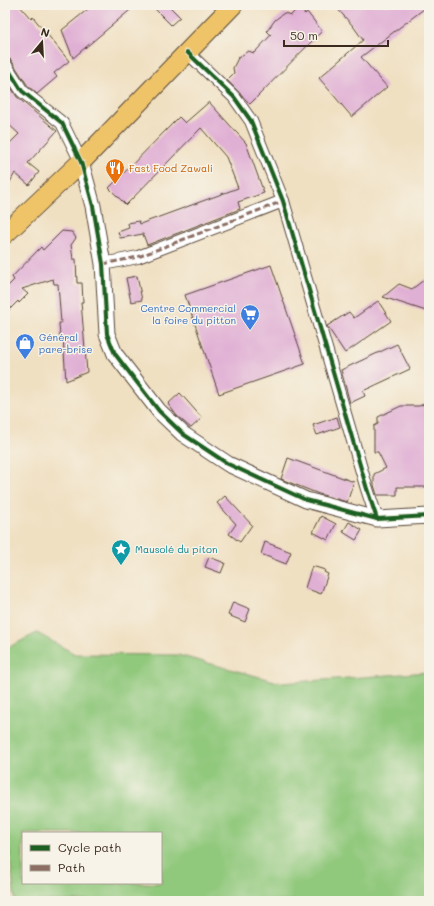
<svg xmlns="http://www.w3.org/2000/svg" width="434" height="906" font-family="Mali,sans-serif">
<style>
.green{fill:#90c87c;stroke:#66794d;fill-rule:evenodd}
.building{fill:#e0afd4}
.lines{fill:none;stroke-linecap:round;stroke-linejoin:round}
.minor-casing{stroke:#564537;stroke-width:14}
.tertiary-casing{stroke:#564537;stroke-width:17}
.primary-casing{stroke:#564537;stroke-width:21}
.minor{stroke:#fff;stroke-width:12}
.tertiary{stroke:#fff;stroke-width:15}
.primary{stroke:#efc469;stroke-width:19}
.quiet{stroke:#8d6e63;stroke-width:3;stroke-dasharray:6 3;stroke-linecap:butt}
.cycleway-casing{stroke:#f7f3e8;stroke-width:6}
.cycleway{stroke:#1b5e20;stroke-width:4}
.labels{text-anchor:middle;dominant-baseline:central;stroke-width:3;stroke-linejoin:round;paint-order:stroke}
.food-label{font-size:10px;fill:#c56008;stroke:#f7f3e8;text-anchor:start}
.shop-label{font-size:10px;fill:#366cbe;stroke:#f7f3e8;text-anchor:end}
.culture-label{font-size:10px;fill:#0d838f;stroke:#f7f3e8;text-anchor:start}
</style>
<rect width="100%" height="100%" fill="#f7f3e8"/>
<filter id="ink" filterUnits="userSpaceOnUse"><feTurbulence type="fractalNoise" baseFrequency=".025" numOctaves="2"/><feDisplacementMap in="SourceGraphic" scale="8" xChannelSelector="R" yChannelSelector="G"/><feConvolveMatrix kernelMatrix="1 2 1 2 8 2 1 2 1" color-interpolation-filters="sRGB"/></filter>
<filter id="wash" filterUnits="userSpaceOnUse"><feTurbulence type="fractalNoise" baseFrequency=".012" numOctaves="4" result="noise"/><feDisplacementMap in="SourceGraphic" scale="16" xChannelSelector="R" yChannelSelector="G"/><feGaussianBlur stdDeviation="0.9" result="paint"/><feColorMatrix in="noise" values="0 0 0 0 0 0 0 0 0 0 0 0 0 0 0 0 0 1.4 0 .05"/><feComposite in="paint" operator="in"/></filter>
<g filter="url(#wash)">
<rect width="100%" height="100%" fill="#f0e0c2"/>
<path class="green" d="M 37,633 L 75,654 L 178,655 L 282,683 L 429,672 L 429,901 L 15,901 L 5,810 L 5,649 ZM 23,833 L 161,833 L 161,883 L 23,883 Z"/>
<g id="blocks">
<g class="building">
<polygon points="11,5 19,5 31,19 33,17 69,61 54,73 57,77 37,94 28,86 11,60 5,57 5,10"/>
<polygon points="93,5 136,5 73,58 62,30"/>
<polygon points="151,5 168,5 180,17 171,25"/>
<polygon points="334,5 429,5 361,57 387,87 352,117 319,78 363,40 353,26"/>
<polygon points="298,8 305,14 307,12 322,31 250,104 227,80 234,73 233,68 238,58 248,51 254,53 271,35 267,31 275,20 284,13 291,15"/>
<polygon points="5,78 17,97 57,131 28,163 39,172 29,185 15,173 5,191 5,148 19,134 5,121"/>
<polygon points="209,102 246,143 264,193 238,202 240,209 147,245 143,234 120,238 118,232 129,228 128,223 139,221 140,224 238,188 226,157 201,128 126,205 109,188 179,117 185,123"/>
<polygon points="62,231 72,232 76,238 71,245 73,259 76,259 77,283 82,283 83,302 81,302 87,372 66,381 63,337 60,337 59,323 61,323 58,284 54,284 53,279 22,289 28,294 19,303 18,301 5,314 5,289 14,280 12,277 41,247 43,250"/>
<polygon points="271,265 305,364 219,394 185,295"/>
<polygon points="137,276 142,300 131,302 126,278"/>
<polygon points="429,276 429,312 383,297 399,284 412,289"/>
<polygon points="378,301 391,321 345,353 327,326 349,312 354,318"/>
<polygon points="397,344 410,369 363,391 365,396 350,403 341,370"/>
<polygon points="180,393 202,418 191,428 177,416 168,404"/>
<polygon points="429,402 429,487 397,487 397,495 377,495 374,485 374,474 386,468 378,452 374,452 374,426 378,424 378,417 401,406 419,406"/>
<polygon points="337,417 340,427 317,435 313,425"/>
<polygon points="288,458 354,482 347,502 319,494 281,479"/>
<polygon points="225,496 252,525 240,542 229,534 236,524 217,503"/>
<polygon points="321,516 336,524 328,540 313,532"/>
<polygon points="349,522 362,530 356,540 343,532"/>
<polygon points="265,542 291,552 286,564 261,554"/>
<polygon points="209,557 225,563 221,573 205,567"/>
<polygon points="312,566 325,570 324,572 328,574 321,594 305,588"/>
<polygon points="233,602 250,609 245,622 228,615"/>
</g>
</g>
</g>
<g filter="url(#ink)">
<use href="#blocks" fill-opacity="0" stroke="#564537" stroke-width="1"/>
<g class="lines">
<defs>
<g id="minor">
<polyline points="187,52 234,97 251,121 283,201 367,489 377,519"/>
<polyline points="5,64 22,91 62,123 81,162"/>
<polyline points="103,264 138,257 283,201"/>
</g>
<polyline id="tertiary" points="81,162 93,206 103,264 107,334 115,354 159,411 183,434 228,464 306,500 377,519 429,516"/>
<polyline id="primary" points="5,234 81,162 233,5"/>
</defs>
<use href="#minor" class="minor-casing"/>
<use href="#tertiary" class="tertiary-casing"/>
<use href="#primary" class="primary-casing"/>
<use href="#minor" class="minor"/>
<use href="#tertiary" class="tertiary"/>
<use href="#primary" class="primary"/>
<polyline class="quiet" points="103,264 138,257 283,201"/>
<defs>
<g id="cycleway">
<polyline points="187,52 234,97 251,121 283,201 367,489 377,519"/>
<polyline points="5,64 22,91 62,123 81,162 93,206 103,264 107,334 115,354 159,411 183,434 228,464 306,500 377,519 429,516"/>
</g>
</defs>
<use href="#cycleway" class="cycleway-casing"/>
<use href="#cycleway" class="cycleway"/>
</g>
</g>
<defs>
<symbol id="restaurant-pin" viewBox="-11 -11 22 30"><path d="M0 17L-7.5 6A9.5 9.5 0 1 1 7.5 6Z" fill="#e8710a" stroke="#f7f3e8"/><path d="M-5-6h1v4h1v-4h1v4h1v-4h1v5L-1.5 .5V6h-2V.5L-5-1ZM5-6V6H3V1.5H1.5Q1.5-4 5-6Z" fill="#fff"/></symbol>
<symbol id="supermarket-pin" viewBox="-11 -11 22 30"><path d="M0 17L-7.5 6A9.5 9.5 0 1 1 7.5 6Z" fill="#3f7fe0" stroke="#f7f3e8"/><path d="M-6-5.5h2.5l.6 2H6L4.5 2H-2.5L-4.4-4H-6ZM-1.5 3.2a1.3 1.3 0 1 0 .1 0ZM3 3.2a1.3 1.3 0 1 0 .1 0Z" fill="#fff"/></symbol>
<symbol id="shop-pin" viewBox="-11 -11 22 30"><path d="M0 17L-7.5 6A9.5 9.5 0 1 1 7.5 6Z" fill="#3f7fe0" stroke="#f7f3e8"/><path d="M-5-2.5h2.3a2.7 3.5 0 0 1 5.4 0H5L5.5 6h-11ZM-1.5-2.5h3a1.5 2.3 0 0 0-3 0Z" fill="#fff"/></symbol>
<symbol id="sight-pin" viewBox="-11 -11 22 30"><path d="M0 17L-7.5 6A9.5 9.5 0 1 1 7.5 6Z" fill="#0f9aa8" stroke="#f7f3e8"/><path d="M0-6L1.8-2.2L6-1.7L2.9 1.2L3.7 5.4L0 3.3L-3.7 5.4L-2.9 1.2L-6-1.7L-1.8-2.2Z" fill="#fff"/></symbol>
</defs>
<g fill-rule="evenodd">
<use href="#restaurant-pin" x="104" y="157" width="22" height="30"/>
<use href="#supermarket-pin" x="239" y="303" width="22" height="30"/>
<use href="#shop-pin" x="14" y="332" width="22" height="30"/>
<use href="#sight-pin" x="110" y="538" width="22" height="30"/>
</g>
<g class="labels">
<g class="food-label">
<text x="129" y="168">Fast Food Zawali</text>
</g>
<g class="shop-label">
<text x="236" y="308">Centre Commercial<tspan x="236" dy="12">la foire du pitton</tspan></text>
<text x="39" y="337" text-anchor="start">Général<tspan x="39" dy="12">pare-brise</tspan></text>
</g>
<g class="culture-label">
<text x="135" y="549">Mausolé du piton</text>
</g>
</g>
<rect width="434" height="906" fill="none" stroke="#f7f3e8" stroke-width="20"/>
<rect x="22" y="832" width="140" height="52" fill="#f7f3e8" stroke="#aca397"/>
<rect x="30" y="845" width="20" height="6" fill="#1b5e20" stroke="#aca397"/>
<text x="58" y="852" font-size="12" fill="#3b2a1e">Cycle path</text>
<rect x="30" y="865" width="20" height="6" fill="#8d6e63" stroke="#aca397"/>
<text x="58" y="872" font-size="12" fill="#3b2a1e">Path</text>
<g transform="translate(42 42) rotate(18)" stroke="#f7f3e8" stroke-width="3" paint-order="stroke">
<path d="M0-3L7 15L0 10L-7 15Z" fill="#3b2a1e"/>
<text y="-6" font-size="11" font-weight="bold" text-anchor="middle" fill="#3b2a1e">N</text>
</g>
<path d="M284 40v6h104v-6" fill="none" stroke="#3b2a1e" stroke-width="2"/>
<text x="290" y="40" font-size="12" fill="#3b2a1e" stroke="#f7f3e8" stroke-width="3" paint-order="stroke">50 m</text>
</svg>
